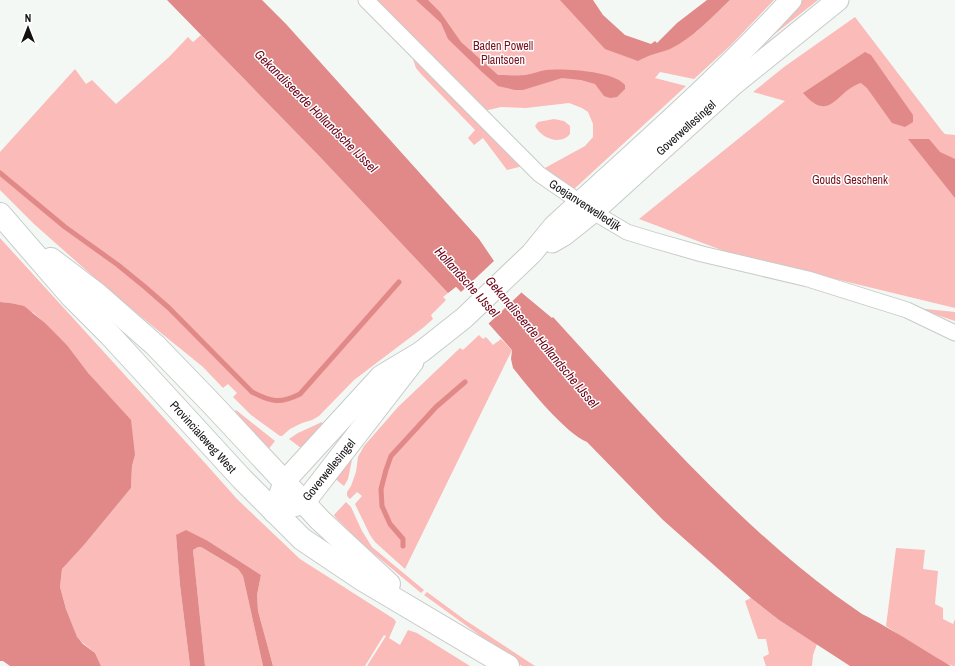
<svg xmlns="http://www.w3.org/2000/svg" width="955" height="666" font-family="'Archivo Narrow',sans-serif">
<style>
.green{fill:#fabbb9}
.water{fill:#e08988}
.pier{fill:#f4f8f5}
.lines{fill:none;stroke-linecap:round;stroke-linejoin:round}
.stream{stroke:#e08988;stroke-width:5}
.street-casing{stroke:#c7ccc8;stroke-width:17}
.secondary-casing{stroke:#c7ccc8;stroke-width:23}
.primary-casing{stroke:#c7ccc8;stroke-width:24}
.street{stroke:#fff;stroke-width:15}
.secondary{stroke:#fff;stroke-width:21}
.primary{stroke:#fff;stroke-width:22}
.labels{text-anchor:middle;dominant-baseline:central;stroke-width:3;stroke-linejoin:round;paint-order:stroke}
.park-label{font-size:12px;fill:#78101d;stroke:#fff}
.street-label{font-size:12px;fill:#101110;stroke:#fff}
.water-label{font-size:13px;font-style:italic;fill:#6c0014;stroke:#fff}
</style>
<rect width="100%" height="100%" fill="#f4f8f5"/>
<g class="green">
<polygon points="371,0 571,0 651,54 670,48 696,32 730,0 774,0 731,45 694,79 660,72 655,78 686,86 573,190 543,169 585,146 593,137 593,124 588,112 582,108 569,103 526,108 501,107 484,111"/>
<polygon points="797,0 818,0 752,52"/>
<polygon points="855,17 942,131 945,134 955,135 955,308 732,254 639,219 785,101 753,92 784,67"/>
<polygon points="201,35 321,158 448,293 443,297 446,300 431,315 433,319 424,327 354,380 319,416 312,420 302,423 290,429 282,436 280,436 251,415 233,397 237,393 228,384 223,388 203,367 113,294 34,224 0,190 0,152 75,69 86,84 92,80 116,104 169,57 188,37 193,42"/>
<polygon points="412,56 523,166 507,170 483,138 474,145 468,138 475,130 421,74 416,68"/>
<path d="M 554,119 L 564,121 L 570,126 L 570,134 C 560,146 541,138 535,126 L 538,122 Z"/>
<polygon points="0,238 205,463 237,499 300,559 394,619 396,622 389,638 400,645 408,630 417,633 470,666 367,666 386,636 384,635 365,666 273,666 258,611 257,595 261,575 208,541 176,535 180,585 190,666 101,666 95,653 77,638 66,609 60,587 62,569 84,545 131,488 132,466 135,455 89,374 67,345 34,313 10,303 0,302"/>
<polygon points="916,308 955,312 955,321"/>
<polygon points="479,335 483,339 486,337 493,345 501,339 512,350 405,569 375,542 370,535 355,504 362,496 357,492 350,499 347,496 347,492 351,486 356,472 358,457 364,446 398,407 460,348 463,350"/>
<polygon points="236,410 275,441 267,451 261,447 235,411"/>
<polygon points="322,422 323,424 301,448 289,439 298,433"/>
<polygon points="353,455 348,479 344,486 333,477"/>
<polygon points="346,502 351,507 362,531 372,547 424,590 421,593 360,542 336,518 334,515"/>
<polygon points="198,547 201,547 238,569 243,576 263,666 205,666 193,550"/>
<path d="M 896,548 L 925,550 L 923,569 L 938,571 L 935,604 L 943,608 L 943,619 L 953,624 L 955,619 L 955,666 C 944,666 898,634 886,626 Z"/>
<polygon points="427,592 465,620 535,666 522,666 424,595"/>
<polygon points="751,598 779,620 817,644 813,655 812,666 766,666 763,657 769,654 766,639 758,639 745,601"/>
</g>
<g class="water">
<path d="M 167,0 L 262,0 L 286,24 L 479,239 L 494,261 L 522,293 L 552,318 L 553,317 C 642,414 729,516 835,595 C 844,601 853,608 862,614 C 870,618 878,622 886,627 C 908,639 929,654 951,666 L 850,666 L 779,620 L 751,598 L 663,520 L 587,442 C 566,434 528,387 513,368 L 511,359 L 512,350 L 456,287 L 448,293 L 321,158 Z"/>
<path d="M 416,0 L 428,0 L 440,12 L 461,42 L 498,75 C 506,75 518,76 525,75 C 533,74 539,71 546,70 C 564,68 614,71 625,85 L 625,89 L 617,97 L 610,98 L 604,96 L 595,84 L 581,80 L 562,78 L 523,90 L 515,90 L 498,86 L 482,72 L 448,39 L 441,23 Z"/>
<path d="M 560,0 L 593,0 L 603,15 L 625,35 L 651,44 L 655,41 L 657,43 L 677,23 L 707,0 L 730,0 C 712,17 693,38 670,49 C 659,53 648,55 638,61 L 605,49 Z"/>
<path d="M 865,52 L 871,55 L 913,115 L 913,122 L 905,127 L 892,123 L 867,88 L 861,83 C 836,90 831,125 803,93 Z"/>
<polygon points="908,139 929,139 940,152 955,159 955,198"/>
<polygon points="0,302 10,303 24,306 45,323 67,345 89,374 131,420 135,455 132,466 131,488 84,545 62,569 60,587 66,609 77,637 83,644 95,653 101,666 10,666 3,661 0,661"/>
<polygon points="186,530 208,541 261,575 257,595 258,611 273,666 263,666 243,576 238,569 201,547 198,547 193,550 205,666 190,666 180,585 176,535"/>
</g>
<polygon class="pier" points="495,260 523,291 487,325 456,289 449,294 447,295 456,287 461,292"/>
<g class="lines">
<g class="stream">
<path d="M 0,173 L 65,227 L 118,265 L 145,287 L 169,308 L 252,392 C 271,402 280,404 300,394 L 399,282"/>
<polyline points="403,546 403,539 390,524 382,506 381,489 386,470 391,456 436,407 465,382"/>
</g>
<defs>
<polyline id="street" points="366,0 539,174 600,216 627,232 653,240 702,254 808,279 907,310 955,333"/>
<g id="secondary">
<polyline points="552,242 564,235 593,212 734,84 838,0"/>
<path d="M 274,512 L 284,482 L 381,376 L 421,352 L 464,318 L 532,253 L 554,226 C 634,152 717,81 791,0"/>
<polyline points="274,512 304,503 413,362"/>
</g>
<g id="primary">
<polyline points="0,214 71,296 110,335 242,479 302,539 363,580 508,666"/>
<polyline points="51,259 97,294 155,345 212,404 320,520 389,584"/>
</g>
</defs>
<use href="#street" class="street-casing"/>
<use href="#secondary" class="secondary-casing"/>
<use href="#primary" class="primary-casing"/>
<use href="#street" class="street"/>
<use href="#secondary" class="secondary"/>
<use href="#primary" class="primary"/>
</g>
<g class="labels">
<g class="park-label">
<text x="503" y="46">Baden Powell<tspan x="503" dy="14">Plantsoen</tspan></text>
<text x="850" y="180">Gouds Geschenk</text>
</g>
<g class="street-label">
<text transform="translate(686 128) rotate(-42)">Goverwellesingel</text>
<text transform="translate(585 205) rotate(33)">Goejanverwelledijk</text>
<text transform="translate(203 437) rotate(48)">Provincialeweg West</text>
<text transform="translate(329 470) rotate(-51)">Goverwellesingel</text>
</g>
<g class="water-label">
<text transform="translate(316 111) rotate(45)">Gekanaliseerde Hollandsche IJssel</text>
<text transform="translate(467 282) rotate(48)">Hollandsche IJssel</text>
<text transform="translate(542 342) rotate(50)">Gekanaliseerde Hollandsche IJssel</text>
</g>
</g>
<g transform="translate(28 28)" stroke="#ffffff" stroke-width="3" paint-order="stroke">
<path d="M0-3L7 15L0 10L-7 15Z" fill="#101110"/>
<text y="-6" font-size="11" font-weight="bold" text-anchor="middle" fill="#101110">N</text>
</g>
</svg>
